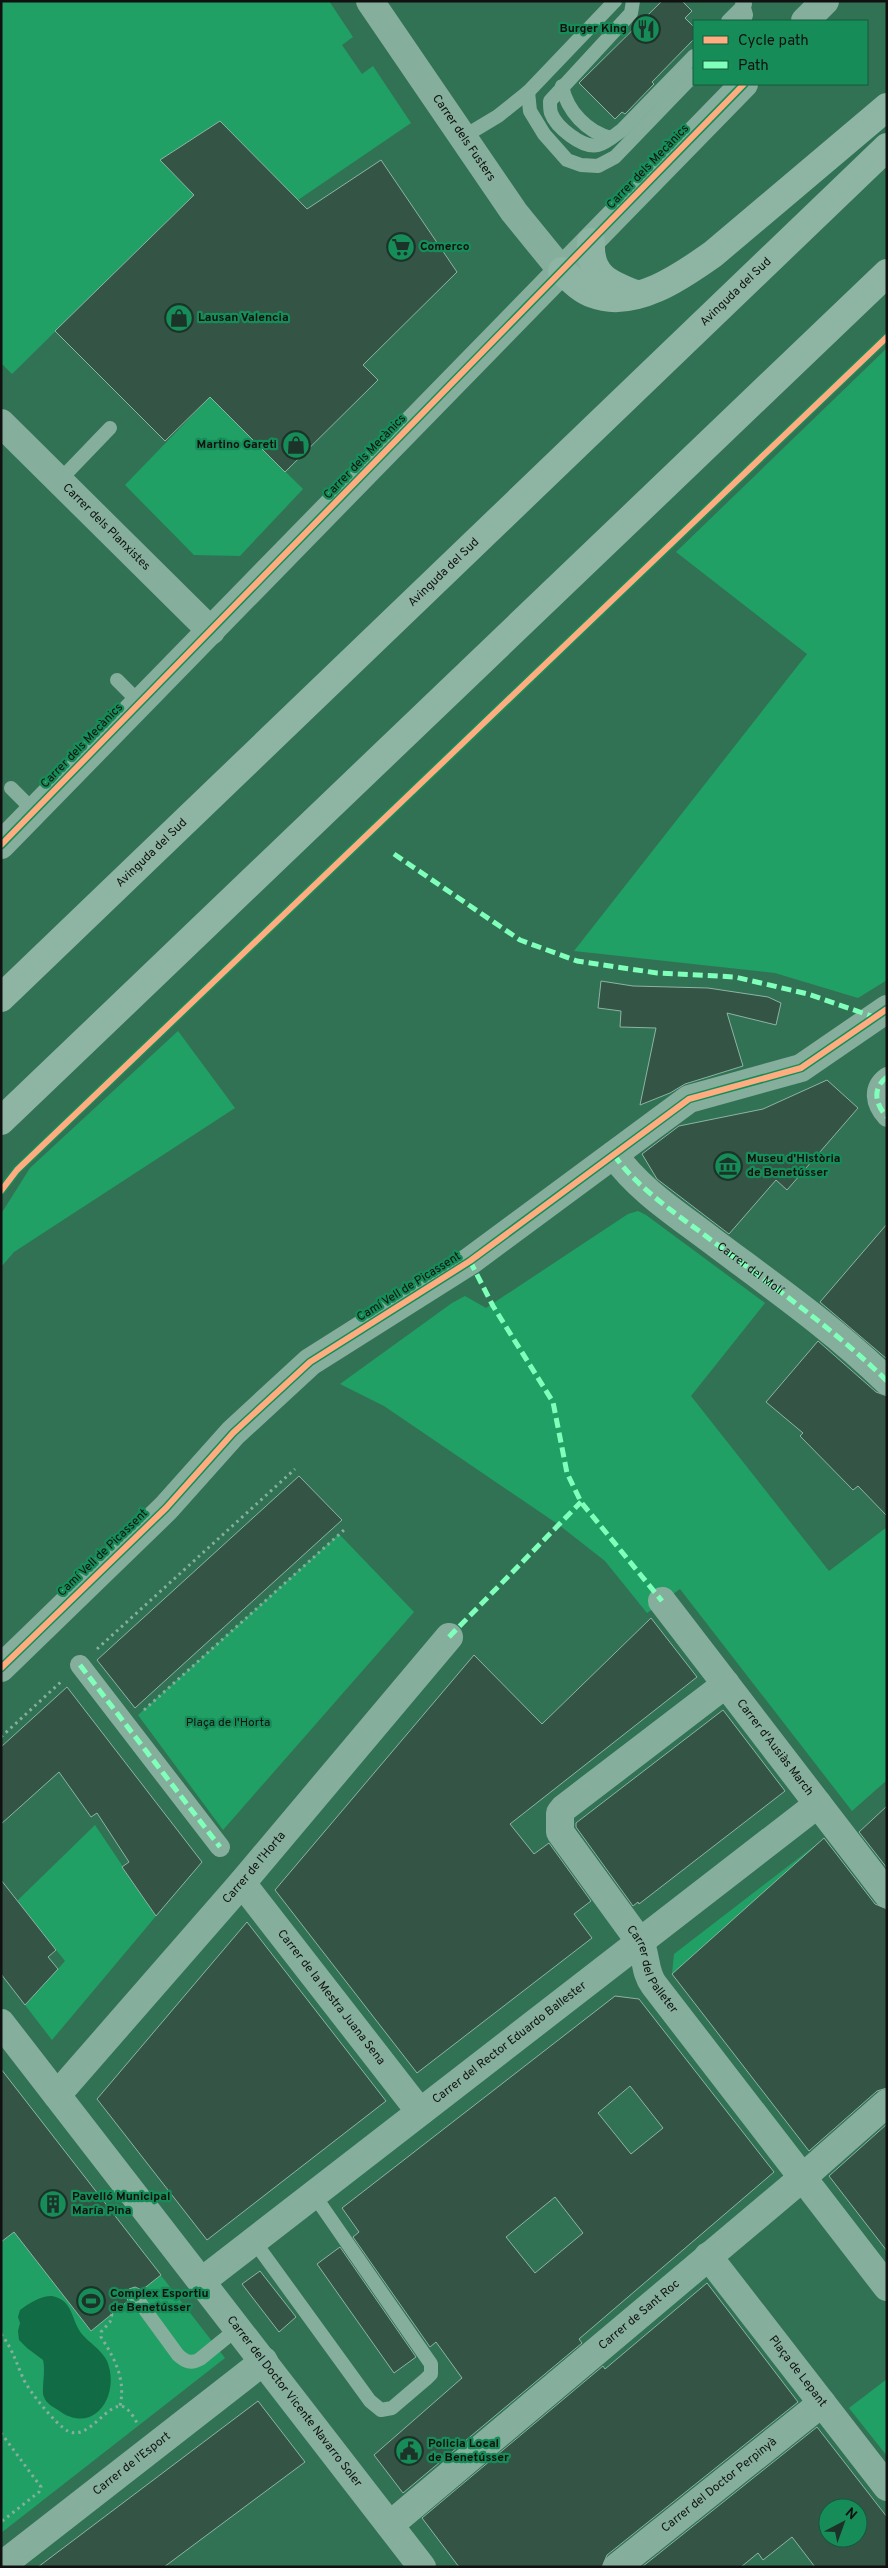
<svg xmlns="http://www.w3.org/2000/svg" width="888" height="2568" font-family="Overpass,sans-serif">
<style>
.green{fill:#21a065}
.water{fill:#116b44}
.building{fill:#345446;stroke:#8db4a3;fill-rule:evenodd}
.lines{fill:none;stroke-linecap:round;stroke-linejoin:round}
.path{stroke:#85af9c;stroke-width:3;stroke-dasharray:2.5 4;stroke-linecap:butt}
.service{stroke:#85af9c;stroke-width:14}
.pedestrian{stroke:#85af9c;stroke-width:20}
.minor{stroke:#85af9c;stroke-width:28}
.tertiary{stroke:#85af9c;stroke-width:28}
.secondary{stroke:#8eb5a3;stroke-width:28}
.quiet{stroke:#80ffba;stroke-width:5;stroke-dasharray:10 5;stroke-linecap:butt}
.cycleway-casing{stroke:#168d58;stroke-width:9}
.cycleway{stroke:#ffac80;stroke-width:6}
.labels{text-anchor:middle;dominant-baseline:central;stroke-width:4.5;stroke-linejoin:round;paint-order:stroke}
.poi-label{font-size:12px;font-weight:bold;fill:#111;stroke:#168d58;text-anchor:start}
.street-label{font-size:12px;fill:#111;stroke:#168d58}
.park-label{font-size:12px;fill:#111;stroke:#168d58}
</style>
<rect width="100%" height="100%" fill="#317255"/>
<g class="green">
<polygon points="1,1 329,1 353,37 342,45 362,74 373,66 411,123 298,200 220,121 160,160 194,195 12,374 1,363"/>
<polygon points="887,348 887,980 858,998 775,973 574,951 807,654 676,552"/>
<polygon points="210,397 303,489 240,556 194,555 125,485"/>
<polygon points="178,1031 235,1108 14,1252 1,1267 1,1214 30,1168"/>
<polygon points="638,1211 646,1215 765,1303 691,1396 829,1571 887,1527 887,1780 852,1811 680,1589 647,1613 605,1561 559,1525 384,1406 340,1384 452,1303 465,1296 486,1308 628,1214"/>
<polygon points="339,1534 414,1612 223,1830 138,1715"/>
<polygon points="95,1825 156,1916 52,2040 25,2005 65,1961 17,1901"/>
<polygon points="826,1837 672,1974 674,1954"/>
<polygon points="1,2069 225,2358 1,2533"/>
<polygon points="887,2379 887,2456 849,2408"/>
</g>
<path class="water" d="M 52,2296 C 73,2300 71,2319 81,2333 C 89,2343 101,2349 107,2361 C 121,2395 94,2437 58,2410 C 53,2407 46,2403 44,2397 C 41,2391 46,2371 43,2360 L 27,2348 L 19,2340 L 18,2331 L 20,2323 L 18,2317 L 20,2310 C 28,2304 40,2296 52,2296 Z"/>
<g class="building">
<polygon points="662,1 682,1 692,11 685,18 694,27 694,39 652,82 654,84 625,114 622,112 615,119 579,83"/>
<polygon points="220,121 307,209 381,160 457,272 363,365 378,380 285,472 210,397 165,441 55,331 194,195 160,160"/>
<polygon points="601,981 633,986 708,988 768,997 781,1003 776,1025 727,1013 743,1066 685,1084 670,1093 640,1105 656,1028 620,1027 621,1011 598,1008"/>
<polygon points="827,1080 858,1108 787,1190 776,1180 729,1234 657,1179 642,1154 679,1126 763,1109"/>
<polygon points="887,1224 887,1359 820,1302"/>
<polygon points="818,1341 876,1392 887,1396 887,1516 858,1486 853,1490 800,1436 803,1433 766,1402"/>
<polygon points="299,1476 342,1520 135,1708 97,1660"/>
<polygon points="651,1618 697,1677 510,1824 534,1854 549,1843 591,1901 574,1914 592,1938 417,2073 275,1890 474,1655 542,1724"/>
<polygon points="67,1687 202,1862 156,1916 122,1867 129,1862 97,1813 91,1817 59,1772 1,1824 1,1747"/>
<polygon points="723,1710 785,1791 639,1904 638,1902 633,1906 576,1827 576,1823"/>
<polygon points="887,1806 887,1868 859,1832"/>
<polygon points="824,1838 875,1904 887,1909 887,2088 877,2091 809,2151 672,1974"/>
<polygon points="1,1880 56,1950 48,1957 58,1969 25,2005 1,1974"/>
<polygon points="247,1922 386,2101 207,2240 97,2099"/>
<path d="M 615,1996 L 639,1999 L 774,2172 L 579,2339 L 582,2343 L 403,2493 L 374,2455 L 462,2378 L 436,2342 L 430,2347 L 353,2237 L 359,2232 L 342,2208 ZM 630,2086 L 663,2128 L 631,2154 L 598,2113 ZM 555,2197 L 583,2233 L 535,2273 L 506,2237 Z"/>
<polygon points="1,2069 161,2275 142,2290 135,2287 129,2289 126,2296 128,2301 91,2331 14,2232 1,2242"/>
<polygon points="887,2124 887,2251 829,2176"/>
<polygon points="340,2247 416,2357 394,2373 317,2264"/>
<polygon points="260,2271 296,2317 279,2332 242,2284"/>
<polygon points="707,2283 798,2402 607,2555 602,2567 459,2567 422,2518 603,2366 605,2369"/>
<polygon points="258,2401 305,2462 164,2567 38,2567"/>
<path d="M 817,2427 L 887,2517 L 887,2567 L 815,2567 L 792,2537 L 763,2560 L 758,2553 L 741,2567 L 642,2567 ZM 828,2508 L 858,2508 L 858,2538 L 828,2538 Z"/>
</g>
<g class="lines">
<g class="path">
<polyline points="97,1649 295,1469"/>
<polyline points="144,1710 344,1530"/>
<polyline points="1,1737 63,1680"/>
<path d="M 112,2314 L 110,2322 L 101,2332 L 101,2337 C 115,2359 126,2380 120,2406"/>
<path d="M 1,2334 C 12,2348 16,2362 23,2378 C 28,2390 56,2425 68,2431 C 89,2442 108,2400 124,2407 C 130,2410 135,2419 138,2425"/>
<polyline points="1,2433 41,2487 39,2492 1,2522"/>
</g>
<g class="service">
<path d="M 633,1 L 631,13 L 550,101 C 550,105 550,110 551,113 C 556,127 583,149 598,145 C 606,143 615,135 622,130 L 694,56"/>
<polyline points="742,1 746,15 744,21"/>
<polyline points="728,21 745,4"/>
<path d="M 562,86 C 567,111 587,132 611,138"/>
<polyline points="528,92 530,111 544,134 567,160 581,165 598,166 615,157 694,75"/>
<polyline points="463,137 498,116 528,92 615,1"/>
<polyline points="59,481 110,428"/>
<polyline points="117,680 140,703"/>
<polyline points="11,788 34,811"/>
<polyline points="254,2241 370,2401 381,2410 392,2408 426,2379 431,2374 431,2364 314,2195"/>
<path d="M 135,2296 L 178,2355 C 186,2362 191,2364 200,2359 L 238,2328"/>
</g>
<g class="pedestrian">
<path d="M 887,1077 C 872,1088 875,1104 887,1117"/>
<polyline points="80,1665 220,1847"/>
</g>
<g class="minor">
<path id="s1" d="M 1,423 L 211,631"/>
<path id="s2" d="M 614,1155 C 639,1190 677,1214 711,1240 C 771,1285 834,1329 887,1381"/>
<path id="s3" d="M 662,1601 L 887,1894"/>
<path id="s4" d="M 726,1684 L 564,1808 L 560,1813 L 560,1832 L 640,1942 C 647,1956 644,1972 654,1985 L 887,2287"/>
<path id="s5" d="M 242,1883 L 420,2112"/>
<path id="s6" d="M 1,2023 L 422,2567"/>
<path id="s7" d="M 57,2095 L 242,1883 L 449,1637"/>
<path id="s8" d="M 708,2256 L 887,2487"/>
<path id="s9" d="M 202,2281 L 818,1804"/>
<path id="s10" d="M 390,2525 L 801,2179 L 887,2103"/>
<path id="s11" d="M 1,2566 L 264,2361"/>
<path id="s12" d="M 617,2567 L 822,2403"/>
</g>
<g class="tertiary">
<path id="s13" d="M 370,1 L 514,212 L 562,271"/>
<polyline points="805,21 825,1"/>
<polyline points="1,845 744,84"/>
<polyline points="1,1668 166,1508 233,1433 310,1362 470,1261 689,1099 801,1068 887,1009"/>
</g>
<g class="secondary">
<path d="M 591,242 C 589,275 608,284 636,294"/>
<path d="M 562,271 C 572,280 581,290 593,294 C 634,310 682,276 713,254 L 887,107"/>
<path id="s14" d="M 1,998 L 887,147"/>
<polyline points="1,1121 887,273"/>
</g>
<g class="quiet">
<polyline points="394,854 520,940 577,961 657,973 735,977 808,994 874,1017"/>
<path d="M 887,1077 C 872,1088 875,1104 887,1117"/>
<path d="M 614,1155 C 639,1190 677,1214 711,1240 C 771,1285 834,1329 887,1381"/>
<polyline points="470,1261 493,1306 553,1402 567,1473 581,1502 662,1601"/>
<polyline points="449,1637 581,1502"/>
<polyline points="80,1665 220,1847"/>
</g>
<defs>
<g id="cycleway">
<polyline points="1,845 744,84"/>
<polyline points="1,1191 17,1170 887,337"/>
<polyline points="1,1668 166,1508 233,1433 310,1362 470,1261 689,1099 801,1068 887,1009"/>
</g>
</defs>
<use href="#cycleway" class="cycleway-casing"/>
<use href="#cycleway" class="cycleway"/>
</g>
<defs>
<symbol id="restaurant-ring" viewBox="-11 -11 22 22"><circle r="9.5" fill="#168d58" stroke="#1c3329" stroke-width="1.5"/><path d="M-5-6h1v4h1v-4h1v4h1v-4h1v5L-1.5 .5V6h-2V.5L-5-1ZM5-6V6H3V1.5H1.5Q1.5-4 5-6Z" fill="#1c3329"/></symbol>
<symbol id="supermarket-ring" viewBox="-11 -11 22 22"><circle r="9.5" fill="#168d58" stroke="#1c3329" stroke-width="1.5"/><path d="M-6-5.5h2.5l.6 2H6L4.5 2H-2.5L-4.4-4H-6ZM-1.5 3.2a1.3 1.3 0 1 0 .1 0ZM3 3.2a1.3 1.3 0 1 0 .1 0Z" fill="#1c3329"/></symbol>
<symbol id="shop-ring" viewBox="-11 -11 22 22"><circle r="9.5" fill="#168d58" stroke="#1c3329" stroke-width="1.5"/><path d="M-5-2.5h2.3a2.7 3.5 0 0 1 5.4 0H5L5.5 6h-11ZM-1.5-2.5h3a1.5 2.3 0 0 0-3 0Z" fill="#1c3329"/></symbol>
<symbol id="museum-ring" viewBox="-11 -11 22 22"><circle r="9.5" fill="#168d58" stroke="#1c3329" stroke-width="1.5"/><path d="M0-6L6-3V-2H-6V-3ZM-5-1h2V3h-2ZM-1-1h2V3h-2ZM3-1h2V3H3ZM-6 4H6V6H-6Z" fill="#1c3329"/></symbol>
<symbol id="building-ring" viewBox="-11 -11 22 22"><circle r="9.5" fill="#168d58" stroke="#1c3329" stroke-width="1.5"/><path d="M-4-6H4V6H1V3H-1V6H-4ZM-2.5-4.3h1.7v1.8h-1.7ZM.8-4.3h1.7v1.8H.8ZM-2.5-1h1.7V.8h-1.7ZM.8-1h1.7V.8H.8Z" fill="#1c3329"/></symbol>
<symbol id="stadium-ring" viewBox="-11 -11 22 22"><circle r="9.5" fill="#168d58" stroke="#1c3329" stroke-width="1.5"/><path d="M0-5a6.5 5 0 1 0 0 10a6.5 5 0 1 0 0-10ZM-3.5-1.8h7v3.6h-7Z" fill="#1c3329"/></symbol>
<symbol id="civic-ring" viewBox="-11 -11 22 22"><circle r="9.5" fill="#168d58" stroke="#1c3329" stroke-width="1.5"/><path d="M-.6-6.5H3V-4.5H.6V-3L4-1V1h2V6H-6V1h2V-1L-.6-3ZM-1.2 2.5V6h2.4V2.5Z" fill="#1c3329"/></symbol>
</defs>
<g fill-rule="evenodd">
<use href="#restaurant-ring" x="630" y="13" width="32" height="32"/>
<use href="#supermarket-ring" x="385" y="231" width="32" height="32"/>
<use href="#shop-ring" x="163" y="302" width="32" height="32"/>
<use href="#shop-ring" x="280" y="429" width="32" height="32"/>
<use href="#museum-ring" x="712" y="1150" width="32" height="32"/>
<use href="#building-ring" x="37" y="2188" width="32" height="32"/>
<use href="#stadium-ring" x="75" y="2285" width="32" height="32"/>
<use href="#civic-ring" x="393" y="2435" width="32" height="32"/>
</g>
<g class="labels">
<g class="poi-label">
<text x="627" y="29" text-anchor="end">Burger King</text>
<text x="420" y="247">Comerco</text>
<text x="198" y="318">Lausan Valencia</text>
<text x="277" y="445" text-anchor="end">Martino Gareti</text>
<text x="747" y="1159">Museu d'Història<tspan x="747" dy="14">de Benetússer</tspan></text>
<text x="72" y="2197">Pavelló Municipal<tspan x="72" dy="14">María Pina</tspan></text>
<text x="110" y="2294">Complex Esportiu<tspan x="110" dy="14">de Benetússer</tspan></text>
<text x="428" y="2444">Policia Local<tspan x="428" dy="14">de Benetússer</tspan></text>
</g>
<g class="street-label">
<text stroke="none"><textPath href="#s13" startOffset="166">Carrer dels Fusters</textPath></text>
<text transform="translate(648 167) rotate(-46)">Carrer dels Mecànics</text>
<text stroke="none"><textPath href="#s14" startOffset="1019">Avinguda del Sud</textPath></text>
<text transform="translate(365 457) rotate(-46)">Carrer dels Mecànics</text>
<text stroke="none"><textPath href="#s1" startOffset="148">Carrer dels Planxistes</textPath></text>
<text stroke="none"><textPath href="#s14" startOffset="614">Avinguda del Sud</textPath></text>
<text transform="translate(82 746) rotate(-46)">Carrer dels Mecànics</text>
<text stroke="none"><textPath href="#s14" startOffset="209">Avinguda del Sud</textPath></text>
<text stroke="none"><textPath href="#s2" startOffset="178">Carrer del Molí</textPath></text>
<text transform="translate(409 1287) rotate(-32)">Camí Vell de Picassent</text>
<text transform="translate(103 1553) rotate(-44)">Camí Vell de Picassent</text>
<text stroke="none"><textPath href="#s3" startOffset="185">Carrer d'Ausiàs March</textPath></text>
<text stroke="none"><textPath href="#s7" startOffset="301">Carrer de l’Horta</textPath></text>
<text stroke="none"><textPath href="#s4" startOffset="396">Carrer del Palleter</textPath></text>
<text stroke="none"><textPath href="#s5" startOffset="145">Carrer de la Mestra Juana Sena</textPath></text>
<text stroke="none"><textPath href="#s9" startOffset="389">Carrer del Rector Eduardo Ballester</textPath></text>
<text stroke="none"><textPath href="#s10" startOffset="326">Carrer de Sant Roc</textPath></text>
<text stroke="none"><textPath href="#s8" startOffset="146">Plaça de Lepant</textPath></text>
<text stroke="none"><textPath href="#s6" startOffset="479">Carrer del Doctor Vicente Navarro Soler</textPath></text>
<text stroke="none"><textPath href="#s11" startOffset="166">Carrer de l'Esport</textPath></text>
<text stroke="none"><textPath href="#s12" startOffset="131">Carrer del Doctor Perpinyà</textPath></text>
</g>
<g class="park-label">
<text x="228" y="1723">Plaça de l'Horta</text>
</g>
</g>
<rect width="888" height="2568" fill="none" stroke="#111111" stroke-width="5"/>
<rect x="693" y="20" width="175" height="65" fill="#168d58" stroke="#145b3c"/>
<rect x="703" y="36" width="25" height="8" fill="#ffac80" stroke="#145b3c"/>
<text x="738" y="45" font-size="15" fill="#111111">Cycle path</text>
<rect x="703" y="61" width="25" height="8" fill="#80ffba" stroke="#145b3c"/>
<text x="738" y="70" font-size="15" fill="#111111">Path</text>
<g transform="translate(843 2523) rotate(41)"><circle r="24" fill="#168d58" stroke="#145b3c"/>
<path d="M0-4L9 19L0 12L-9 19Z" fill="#1c3329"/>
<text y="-8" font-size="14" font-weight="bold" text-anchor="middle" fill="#111111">N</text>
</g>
</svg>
